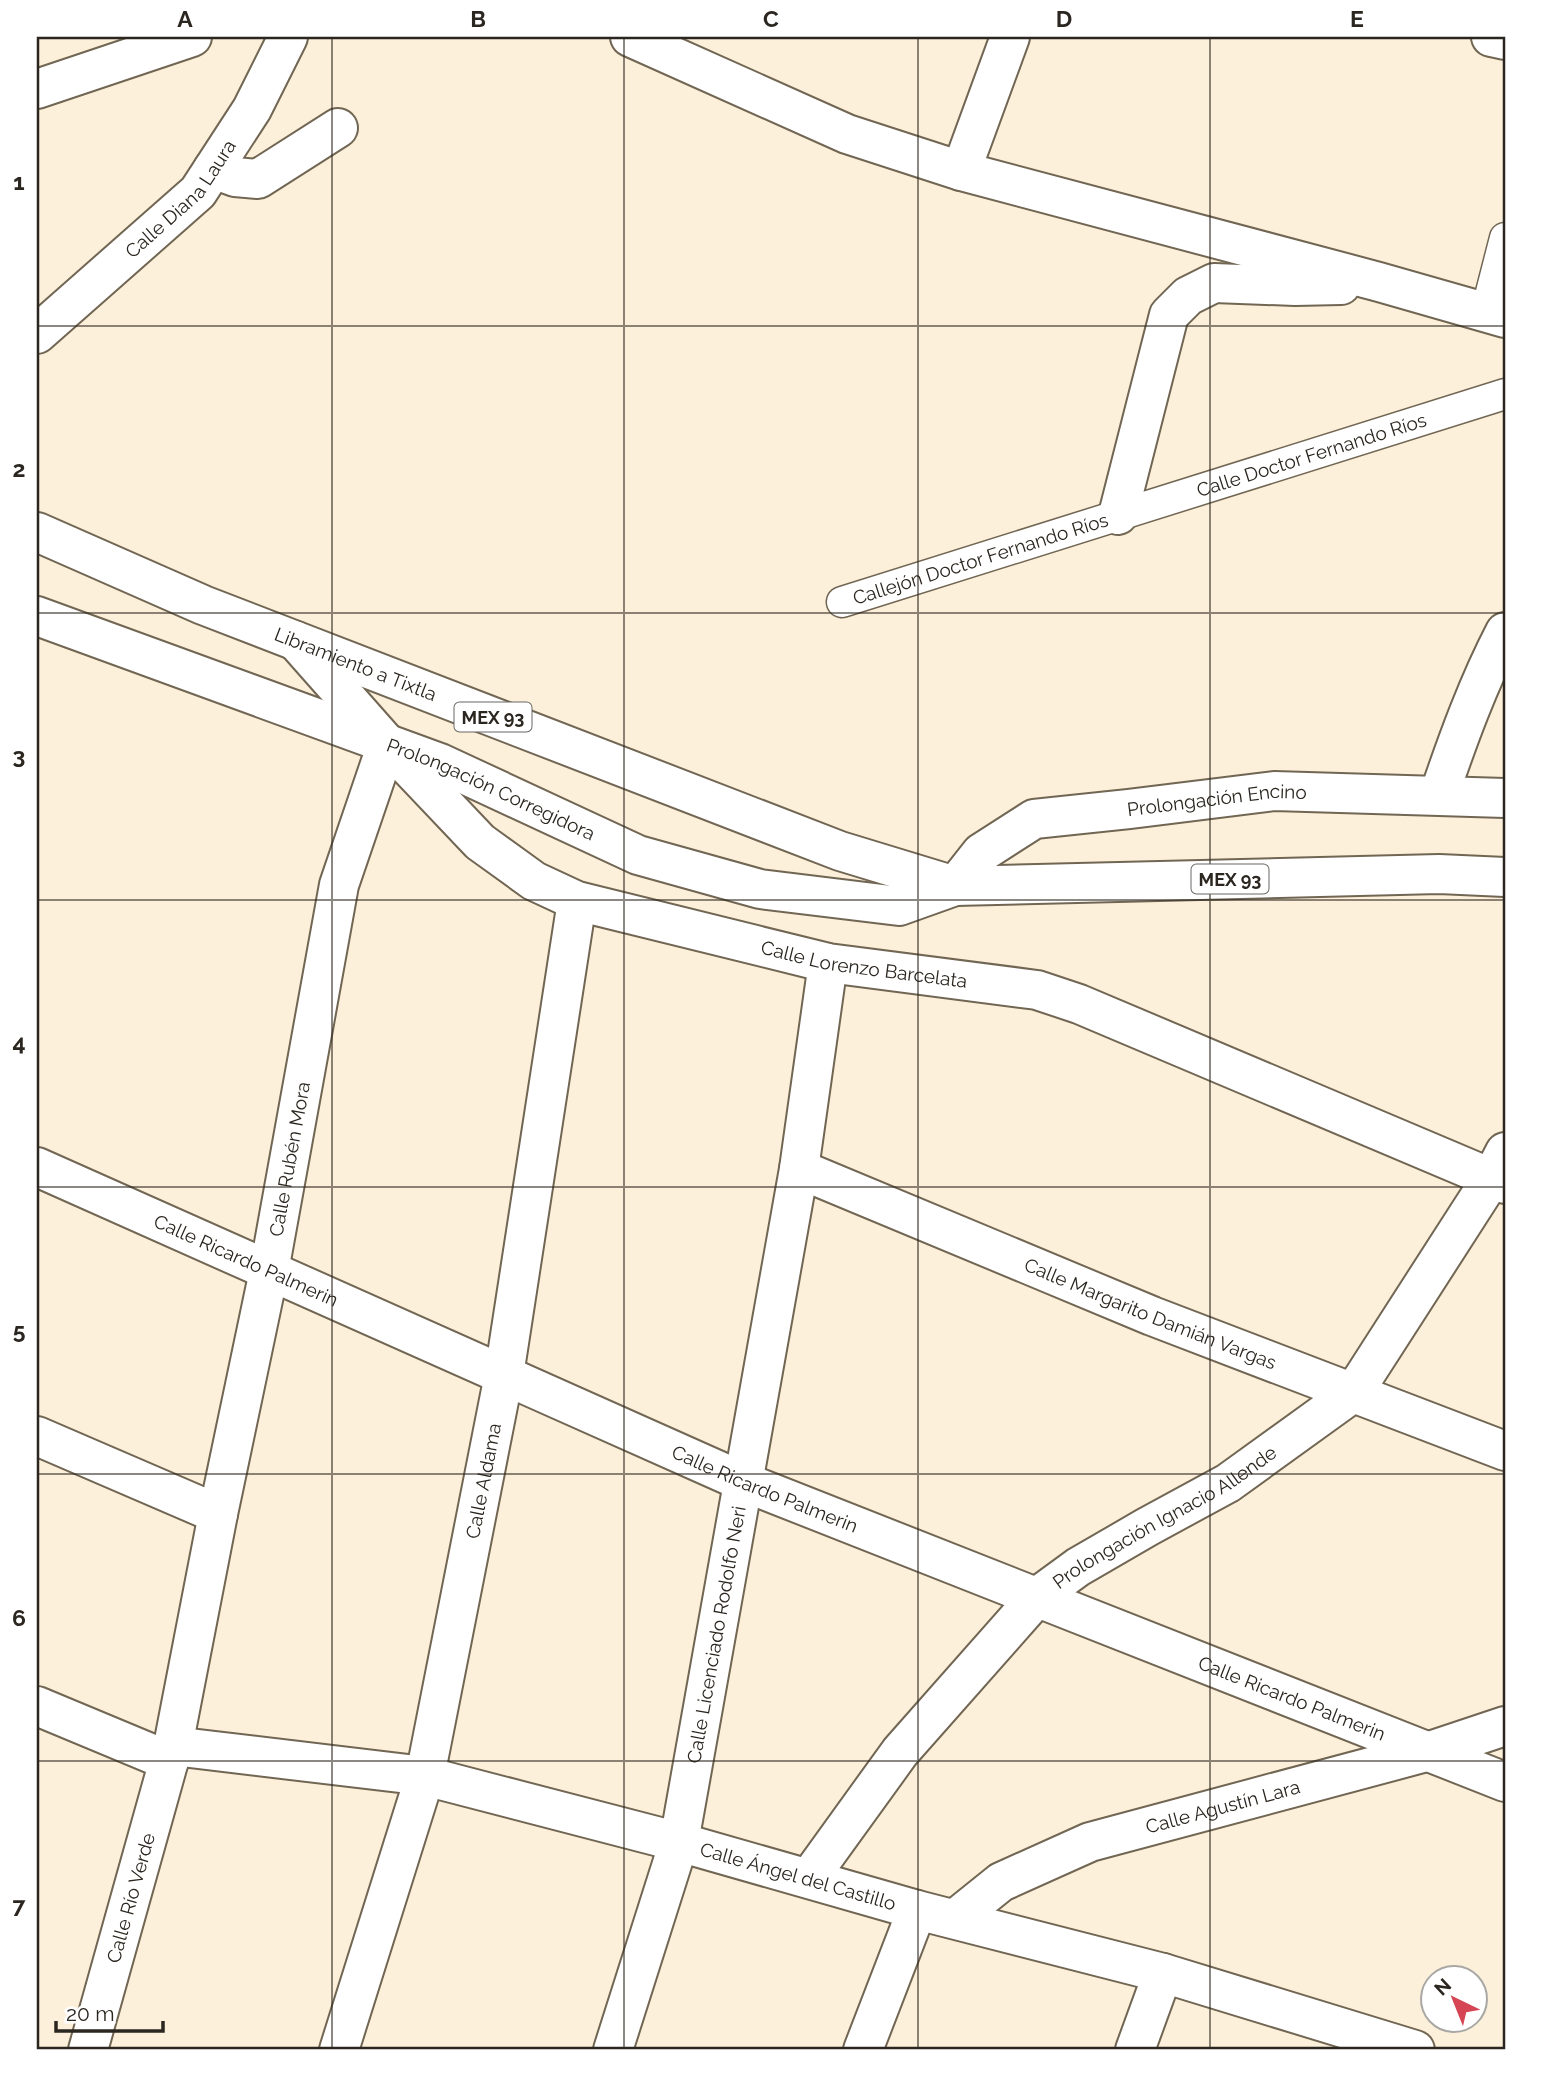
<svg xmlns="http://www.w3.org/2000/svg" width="1542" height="2087" font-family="Raleway,sans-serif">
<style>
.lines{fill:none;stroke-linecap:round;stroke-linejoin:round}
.pedestrian-casing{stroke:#716653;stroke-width:33}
.minor-casing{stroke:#716653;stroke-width:42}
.tertiary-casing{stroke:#716653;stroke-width:42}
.primary-casing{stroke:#716653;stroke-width:42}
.pedestrian{stroke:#fff;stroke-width:30}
.minor{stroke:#fff;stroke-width:38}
.tertiary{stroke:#fff;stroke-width:38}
.primary{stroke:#fff;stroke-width:38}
.grid{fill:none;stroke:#2b261f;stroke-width:2;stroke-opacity:0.55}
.labels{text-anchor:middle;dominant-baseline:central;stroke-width:7;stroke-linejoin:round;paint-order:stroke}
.shield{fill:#fff;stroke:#6b6762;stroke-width:2}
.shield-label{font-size:18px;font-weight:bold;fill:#2b261f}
.street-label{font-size:19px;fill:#2b261f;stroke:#fff}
.neatline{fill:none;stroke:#2b261f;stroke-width:2.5}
.grid-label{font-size:23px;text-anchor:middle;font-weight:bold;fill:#2b261f}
</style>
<rect width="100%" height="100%" fill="#fdf0da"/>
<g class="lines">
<defs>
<g id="pedestrian">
<polyline points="1486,312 1505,238"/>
<path id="s1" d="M 842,602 L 1505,394"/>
</g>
<g id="minor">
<polyline points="630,37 847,134 961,171 1379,282 1505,318"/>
<polyline points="1491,37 1505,40"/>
<polyline points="37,89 192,37"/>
<polyline points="213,169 235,177 258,179 338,128"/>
<polyline points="961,171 1010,37"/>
<path id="s2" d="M 37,334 L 198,192 L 252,109 L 288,37"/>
<polyline points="1118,515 1169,315 1188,296 1214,283 1295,286 1341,285"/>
<path id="s3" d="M 296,641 L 387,744 L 480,842 L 534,881 L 577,901 L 828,963 L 1037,990 L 1079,1004 L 1505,1184"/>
<path d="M 1439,795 C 1458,739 1478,684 1505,632"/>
<path id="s4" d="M 955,886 L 981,853 L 1034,819 L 1129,809 L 1274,791 L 1505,798"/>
<path id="s5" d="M 37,1167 L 744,1482 L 1505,1782"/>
<path id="s6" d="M 799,1169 L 1152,1316 L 1505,1451"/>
<polyline points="37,1436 218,1514"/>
<polyline points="37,1706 169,1761"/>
<path id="s7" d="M 173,1746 L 425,1776 L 679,1842 L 917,1910 L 1163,1973 L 1415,2050"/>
<path id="s8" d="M 809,1878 L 900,1752 L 1037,1597 L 1078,1567 L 1147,1527 L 1228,1483 L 1354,1392 L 1491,1179 L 1505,1152"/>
<path id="s9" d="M 955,1919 L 1001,1882 L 1090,1842 L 1430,1751 L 1505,1726"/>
<path id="s10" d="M 88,2050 L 173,1746 L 218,1514 L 269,1271 L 339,885 L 387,744"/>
<path id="s11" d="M 339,2050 L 425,1776 L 504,1375 L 577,901"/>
<path id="s12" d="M 613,2050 L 679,1842 L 799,1169 L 828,963"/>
<polyline points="863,2050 917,1910"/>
<polyline points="1135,2050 1163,1973"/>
</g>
<g id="tertiary">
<path id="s13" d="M 37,616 L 440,763 L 638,855 L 760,889 L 899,906 L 955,886"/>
</g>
<g id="primary">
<path id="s14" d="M 37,532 L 203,605 L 840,851 L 955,886 L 1439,874 L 1505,877"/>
</g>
</defs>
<use href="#pedestrian" class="pedestrian-casing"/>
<use href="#minor" class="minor-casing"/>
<use href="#tertiary" class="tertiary-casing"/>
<use href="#primary" class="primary-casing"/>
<use href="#pedestrian" class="pedestrian"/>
<use href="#minor" class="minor"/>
<use href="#tertiary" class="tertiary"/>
<use href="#primary" class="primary"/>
</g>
<path class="grid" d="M 332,37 L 332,2050M 624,37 L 624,2050M 918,37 L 918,2050M 1210,37 L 1210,2050M 37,326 L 1505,326M 37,613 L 1505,613M 37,900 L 1505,900M 37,1187 L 1505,1187M 37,1474 L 1505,1474M 37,1761 L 1505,1761"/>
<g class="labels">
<g class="shield">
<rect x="454.5" y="702.5" width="77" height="29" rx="5"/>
<rect x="1191.5" y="864.5" width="77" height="29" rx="5"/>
</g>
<g class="shield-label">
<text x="493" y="717">MEX 93</text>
<text x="1230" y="879">MEX 93</text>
</g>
<g class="street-label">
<text stroke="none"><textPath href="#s2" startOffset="198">Calle Diana Laura</textPath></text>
<text stroke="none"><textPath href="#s1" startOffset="492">Calle Doctor Fernando Ríos</textPath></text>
<text stroke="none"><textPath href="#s1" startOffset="145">Callejón Doctor Fernando Ríos</textPath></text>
<text stroke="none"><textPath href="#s14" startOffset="345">Libramiento a Tixtla</textPath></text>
<text stroke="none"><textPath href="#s13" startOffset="486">Prolongación Corregidora</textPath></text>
<text stroke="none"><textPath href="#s4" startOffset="289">Prolongación Encino</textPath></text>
<text stroke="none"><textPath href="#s3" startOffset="681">Calle Lorenzo Barcelata</textPath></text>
<text stroke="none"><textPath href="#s10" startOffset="914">Calle Rubén Mora</textPath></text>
<text stroke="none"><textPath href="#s5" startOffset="229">Calle Ricardo Palmerin</textPath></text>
<text stroke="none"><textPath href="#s6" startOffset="380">Calle Margarito Damián Vargas</textPath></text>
<text stroke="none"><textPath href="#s11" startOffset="588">Calle Aldama</textPath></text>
<text stroke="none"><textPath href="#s5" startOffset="796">Calle Ricardo Palmerin</textPath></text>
<text stroke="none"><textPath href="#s8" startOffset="513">Prolongación Ignacio Allende</textPath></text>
<text stroke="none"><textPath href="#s12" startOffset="429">Calle Licenciado Rodolfo Neri</textPath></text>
<text stroke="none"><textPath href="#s5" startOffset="1363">Calle Ricardo Palmerin</textPath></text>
<text stroke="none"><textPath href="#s9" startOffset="294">Calle Agustín Lara</textPath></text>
<text stroke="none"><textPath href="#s7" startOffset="640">Calle Ángel del Castillo</textPath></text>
<text stroke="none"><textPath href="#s10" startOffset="158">Calle Río Verde</textPath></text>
</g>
</g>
<rect width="1542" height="2087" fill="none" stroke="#ffffff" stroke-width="77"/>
<g transform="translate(1454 1999) rotate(317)"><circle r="33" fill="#ffffff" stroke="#aaa8a5" stroke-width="2"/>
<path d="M0-5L12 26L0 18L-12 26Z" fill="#d54553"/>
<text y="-10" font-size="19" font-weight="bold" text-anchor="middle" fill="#2b261f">N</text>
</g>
<path d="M56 2021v10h107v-10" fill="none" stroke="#2b261f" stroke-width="3.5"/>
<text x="66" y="2021" font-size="21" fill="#2b261f" stroke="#ffffff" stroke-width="5" paint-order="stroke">20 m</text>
<rect x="38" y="38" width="1466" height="2010" class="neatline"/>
<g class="grid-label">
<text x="185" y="27">A</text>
<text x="478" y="27">B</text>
<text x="771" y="27">C</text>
<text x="1064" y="27">D</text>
<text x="1357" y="27">E</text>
<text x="19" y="190">1</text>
<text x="19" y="477">2</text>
<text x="19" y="764">3</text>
<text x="19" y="1051">4</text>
<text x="19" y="1339">5</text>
<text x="19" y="1626">6</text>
<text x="19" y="1913">7</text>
</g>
</svg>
